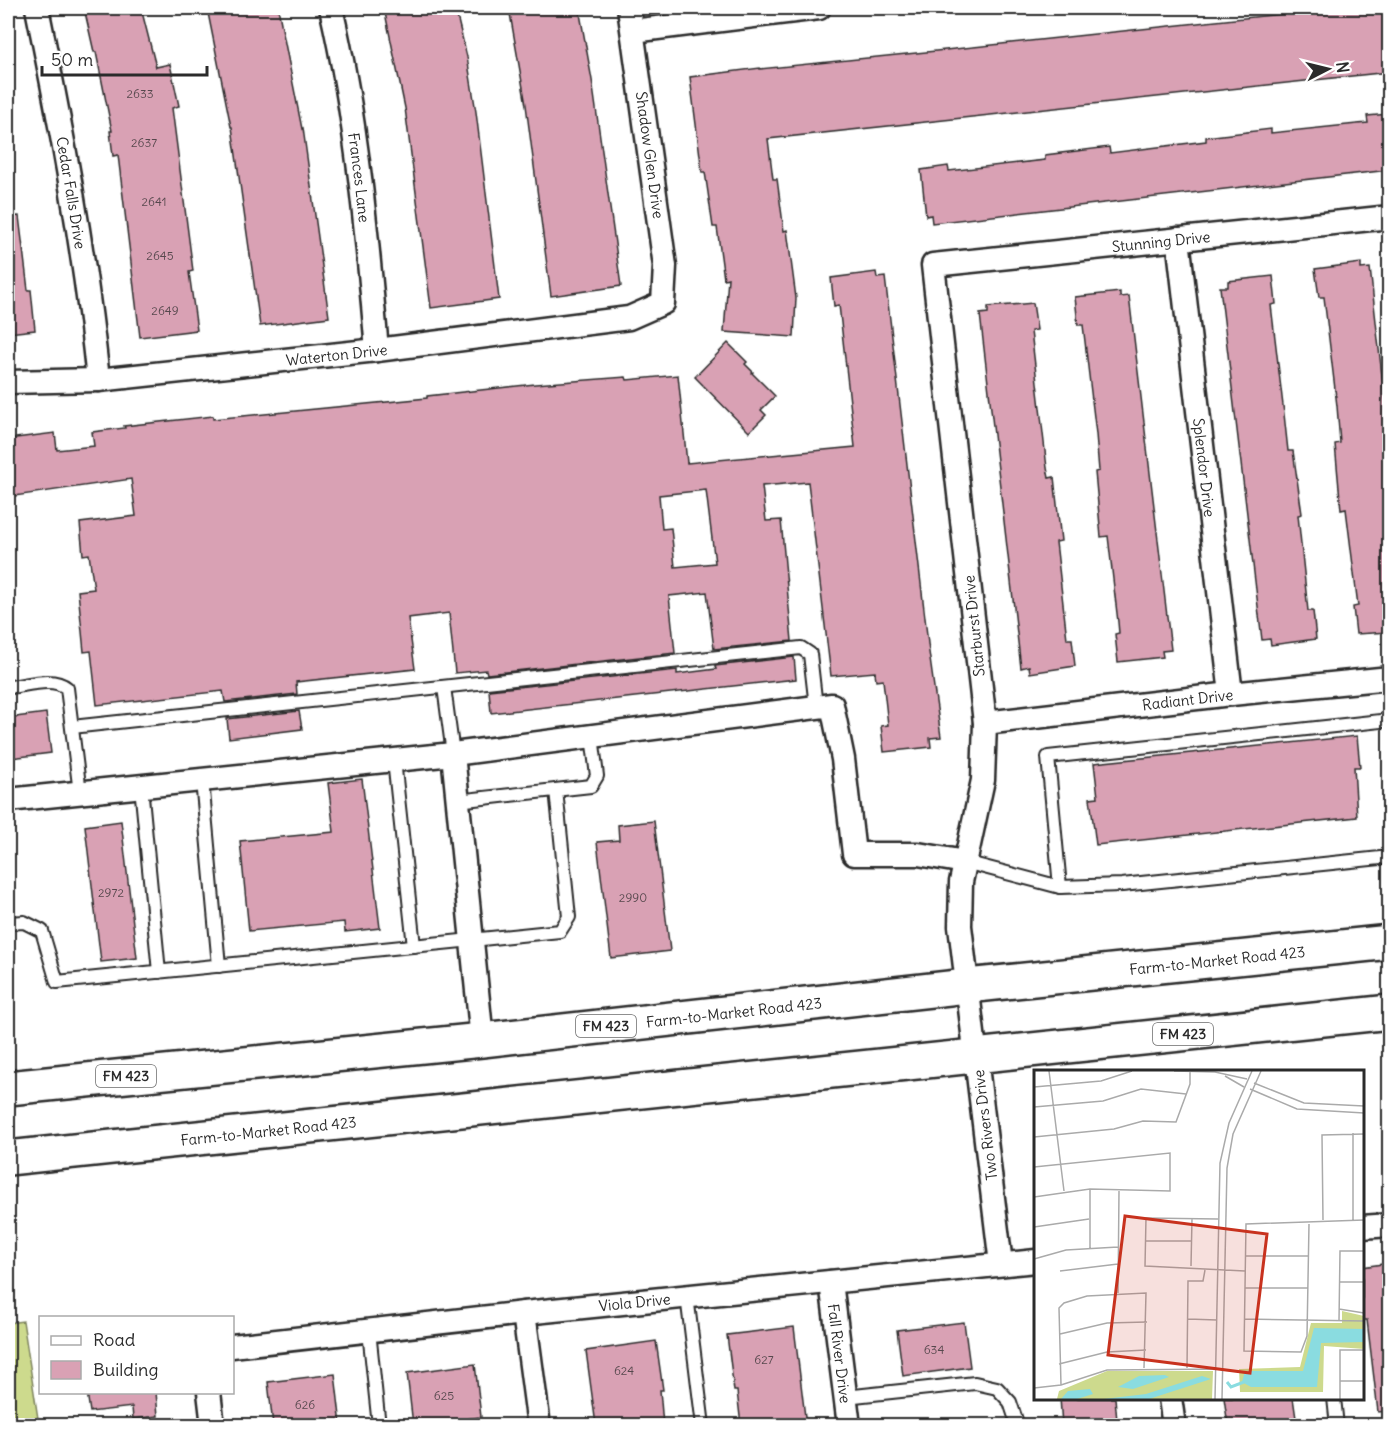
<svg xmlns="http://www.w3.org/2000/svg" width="1397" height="1433" font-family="Delius,sans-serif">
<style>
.green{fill:#cdda8d;stroke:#7c825c;stroke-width:1.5}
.building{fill:#d9a1b4;stroke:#2b2b2b;stroke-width:1.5;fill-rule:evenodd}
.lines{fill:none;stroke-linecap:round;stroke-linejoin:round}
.service-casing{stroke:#2b2b2b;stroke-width:16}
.minor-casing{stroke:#2b2b2b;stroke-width:27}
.primary-casing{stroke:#2b2b2b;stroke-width:38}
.service{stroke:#fff;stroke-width:12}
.minor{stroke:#fff;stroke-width:22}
.primary{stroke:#fff;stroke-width:33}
.labels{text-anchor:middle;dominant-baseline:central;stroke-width:4.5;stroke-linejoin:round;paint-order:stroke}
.number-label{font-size:12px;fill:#56484d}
.shield{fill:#fff;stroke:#6b6b6b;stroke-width:1.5}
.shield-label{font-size:14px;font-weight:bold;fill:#2b2b2b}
.street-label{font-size:15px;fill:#2b2b2b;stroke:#fff}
.inset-river{fill:none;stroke:#8adce0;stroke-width:3}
.inset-road{fill:none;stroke:#aaa;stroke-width:1.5}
.view{fill:#c8321e;fill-opacity:0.15;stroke:#c8321e;stroke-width:3}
.inset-edge{fill:none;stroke:#2b2b2b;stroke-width:3}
</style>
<rect width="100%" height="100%" fill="#fff"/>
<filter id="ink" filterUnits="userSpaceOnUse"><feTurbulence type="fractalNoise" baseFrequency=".0167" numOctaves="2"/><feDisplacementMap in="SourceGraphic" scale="12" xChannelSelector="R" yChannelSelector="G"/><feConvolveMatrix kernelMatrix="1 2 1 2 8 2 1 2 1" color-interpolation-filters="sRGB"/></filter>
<g filter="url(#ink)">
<polygon class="green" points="23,1321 39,1425 8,1425 8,1323"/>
<g class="building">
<polygon points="84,8 141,8 156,67 170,64 179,106 172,108 193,271 189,272 197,330 140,337 118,155 113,156 110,131 112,131 96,52 94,52"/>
<polygon points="207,8 278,8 302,129 303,128 329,317 260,326 232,127 231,127"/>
<polygon points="384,8 455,8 467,57 476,112 499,299 431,308 405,108"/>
<polygon points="509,8 579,8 592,80 621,286 551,296 526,105"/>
<polygon points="1338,8 1389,8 1389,72 768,139 773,179 777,179 784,231 787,230 796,298 794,337 724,332 728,278 724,279 717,227 713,227 705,172 702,172 690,77 760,68 760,69 936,51"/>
<polygon points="1389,114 1389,170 932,223 931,215 926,216 921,170 948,166 949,171 1045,160 1045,155 1109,147 1110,153 1206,141 1206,137 1271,129 1271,133 1357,124 1368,123 1367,116"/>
<polygon points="19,216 28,290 31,290 35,330 8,333 8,217"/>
<polygon points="1361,263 1361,269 1370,268 1389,439 1389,632 1356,634 1353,607 1358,606 1346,509 1341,510 1335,444 1340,443 1337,406 1324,297 1319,297 1315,269"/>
<path d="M 876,272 L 877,278 L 885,277 L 929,652 L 941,737 L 930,738 L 931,747 L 884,752 L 881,726 L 888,725 L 883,680 L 876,681 L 875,672 L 831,676 L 808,482 L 762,486 L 766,521 L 781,520 L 792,641 L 714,649 L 707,592 L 669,596 L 675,653 L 487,674 L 486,670 L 455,673 L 449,613 L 408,618 L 415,669 L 296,682 L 297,694 L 225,702 L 223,691 L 97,705 L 91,651 L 84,652 L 78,591 L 94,589 L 89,554 L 83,555 L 80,523 L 136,516 L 131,479 L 8,497 L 8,439 L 55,433 L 57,450 L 94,446 L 92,432 L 125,428 L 124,426 L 213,416 L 213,419 L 427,398 L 427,396 L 535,384 L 626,377 L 627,380 L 678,375 L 687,463 L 855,447 L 839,305 L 834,306 L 831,278 ZM 706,490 L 715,563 L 675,567 L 671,528 L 662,529 L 659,495 Z"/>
<polygon points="1273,276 1276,304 1271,305 1284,414 1288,451 1293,451 1302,514 1298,515 1308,611 1313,611 1316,639 1271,645 1270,639 1262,640 1220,287 1228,287 1228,281"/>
<polygon points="1120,292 1120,297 1129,296 1171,650 1162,651 1163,657 1118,662 1115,634 1119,633 1118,622 1108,536 1101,537 1095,472 1099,471 1096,434 1083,325 1078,325 1075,297"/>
<polygon points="1033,303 1037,330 1031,331 1047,468 1049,478 1054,477 1061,541 1056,542 1067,639 1072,639 1075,666 1030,673 1029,666 1021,668 980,314 988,313 988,307"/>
<polygon points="728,343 747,362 745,364 753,372 752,373 775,396 761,410 766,415 749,432 695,377"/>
<polygon points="794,657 796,679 491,713 489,690 677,670 677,674 716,669 715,666"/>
<polygon points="299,711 302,729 229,738 227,719"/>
<polygon points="46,713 51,753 11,758 8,718"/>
<polygon points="1357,736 1360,767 1354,767 1357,817 1096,845 1090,798 1098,797 1094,763"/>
<polygon points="362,779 380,928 345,932 344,922 249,931 240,841 334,832 328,783"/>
<polygon points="121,821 137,958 101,962 85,826"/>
<polygon points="654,821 670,951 611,958 597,842 619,840 618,825"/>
<polygon points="1389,1263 1389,1411 1378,1412 1367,1320 1362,1320 1362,1267"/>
<polygon points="964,1322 970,1367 903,1376 897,1330"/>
<polygon points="794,1327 806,1425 741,1425 737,1391 734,1391 727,1335"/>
<polygon points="656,1341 663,1390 660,1390 663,1425 596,1425 586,1351"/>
<polygon points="475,1364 481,1417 413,1425 407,1373"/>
<polygon points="335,1374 341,1425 273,1425 268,1382"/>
<polygon points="87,1392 156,1392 158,1416 133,1419 132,1407 90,1412"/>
<polygon points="1060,1398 1115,1398 1117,1421 1062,1425"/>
<polygon points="1224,1398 1293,1398 1297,1425 1228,1425"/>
</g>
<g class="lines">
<defs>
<g id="service">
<path d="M 10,687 C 28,685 53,676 67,688 L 80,793"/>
<polyline points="444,687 453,754"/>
<polyline points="72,727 801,648 810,654 816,707"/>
<polyline points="394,760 414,946"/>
<polyline points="202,780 219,966"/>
<polyline points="141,786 159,972"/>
<polyline points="457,801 591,786 597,776 592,736"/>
<polyline points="965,862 1060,887 1122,885 1390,857"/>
<polyline points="1060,887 1048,757 1390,720"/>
<polyline points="8,923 24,922 42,931 57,982 560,931 569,917 556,790"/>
<polyline points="687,1296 703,1426"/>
<polyline points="369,1331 379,1426"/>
<polyline points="845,1397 975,1383 997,1388 1010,1402 1018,1426"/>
<polyline points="1334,1398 1337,1426"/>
</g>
<g id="minor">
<path id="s1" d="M 37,8 C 62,131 85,254 98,380"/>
<path id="s2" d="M 331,8 C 357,120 367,235 377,350"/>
<polyline points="633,31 819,8"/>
<path id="s3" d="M 1178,239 L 1231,694"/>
<path id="s4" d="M 8,382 L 98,380 L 377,350 L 629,318 L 663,303 L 665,266 L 629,8"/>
<path id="s5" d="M 985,723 L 1231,694 L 1390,678"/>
<polyline points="453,754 482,1040"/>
<polyline points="8,800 453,754 832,705 843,759 854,854 918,854 965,862"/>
<polyline points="1362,1227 1390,1225"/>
<path id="s6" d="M 1001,1264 L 960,926 L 961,882 L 983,780 L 985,723 L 933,265 L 1390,217"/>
<path id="s7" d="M 831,1282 L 849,1426"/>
<polyline points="524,1313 539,1426"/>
<path id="s8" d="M 232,1346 L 524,1313 L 1036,1261"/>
<polyline points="209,1392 213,1426"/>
<polyline points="1170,1398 1174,1426"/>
</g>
<g id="primary">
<path id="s9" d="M 8,1088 L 482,1040 L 967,986 L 1390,942"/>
<path id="s10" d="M 8,1158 L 1390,1012"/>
</g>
</defs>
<use href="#service" class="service-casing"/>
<use href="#minor" class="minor-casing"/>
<use href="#primary" class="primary-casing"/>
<use href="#service" class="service"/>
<use href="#minor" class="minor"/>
<use href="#primary" class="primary"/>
</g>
</g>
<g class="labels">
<g class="number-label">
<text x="140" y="93">2633</text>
<text x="144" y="142">2637</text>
<text x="154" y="201">2641</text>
<text x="160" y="255">2645</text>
<text x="165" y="310">2649</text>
<text x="111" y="892">2972</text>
<text x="633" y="897">2990</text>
<text x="934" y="1349">634</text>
<text x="764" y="1359">627</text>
<text x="624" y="1370">624</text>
<text x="444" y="1395">625</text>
<text x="305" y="1404">626</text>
</g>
<g class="shield">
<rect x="576" y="1015" width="60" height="22" rx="4.5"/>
<rect x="1153" y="1023" width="60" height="22" rx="4.5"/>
<rect x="96" y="1065" width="60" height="22" rx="4.5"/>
</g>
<g class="shield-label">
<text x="606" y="1026">FM 423</text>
<text x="1183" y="1034">FM 423</text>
<text x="126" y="1076">FM 423</text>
</g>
<g class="street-label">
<text transform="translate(650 155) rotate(82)">Shadow Glen Drive</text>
<text stroke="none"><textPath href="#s2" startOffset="172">Frances Lane</textPath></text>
<text stroke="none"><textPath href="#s1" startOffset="188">Cedar Falls Drive</textPath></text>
<text stroke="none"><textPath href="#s6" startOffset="1236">Stunning Drive</textPath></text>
<text stroke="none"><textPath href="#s4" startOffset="330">Waterton Drive</textPath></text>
<text stroke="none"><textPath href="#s3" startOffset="230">Splendor Drive</textPath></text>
<text transform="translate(974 626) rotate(-96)">Starburst Drive</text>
<text stroke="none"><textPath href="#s5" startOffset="204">Radiant Drive</textPath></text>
<text stroke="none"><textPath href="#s9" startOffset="1216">Farm-to-Market Road 423</textPath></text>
<text stroke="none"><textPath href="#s9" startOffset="730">Farm-to-Market Road 423</textPath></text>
<text transform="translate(985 1125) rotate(-97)">Two Rivers Drive</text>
<text stroke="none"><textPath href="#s10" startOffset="262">Farm-to-Market Road 423</textPath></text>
<text stroke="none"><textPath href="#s8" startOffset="405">Viola Drive</textPath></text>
<text stroke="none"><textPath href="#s7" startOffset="72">Fall River Drive</textPath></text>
</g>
</g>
<g transform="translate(1034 1070)">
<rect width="330" height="330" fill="#fff"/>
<path d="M 308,241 L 330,246 L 330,279 L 290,276 L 289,322 L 206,322 L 205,299 L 266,297 L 277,253 L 308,253 ZM 73,301 L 179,301 L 178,329 L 23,329 L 25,321 Z" fill="#cdda8d"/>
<path d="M 280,258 L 330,259 L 330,272 L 287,273 L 283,317 L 217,317 L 208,312 L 211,301 L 269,301 ZM 105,306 L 131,305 L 135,307 L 99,319 L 84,317 ZM 168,306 L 177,309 L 115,329 L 70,329 L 112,324 ZM 56,319 L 59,324 L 43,329 L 27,329 L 34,321 Z" fill="#8adce0"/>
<path class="inset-river" d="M 193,312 L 197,317 L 210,312"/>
<path class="inset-road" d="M 15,1 L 30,121M 140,1 L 181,2 L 213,9M 191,6 L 210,17M 220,13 L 270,33 L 330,36M 0,17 L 67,11 L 98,1M 216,19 L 263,39 L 330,43M 0,37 L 69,31 L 107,19 L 152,24M 0,67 L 80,59 L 109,51 L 142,52 L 156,14 L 156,1M 0,97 L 136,83 L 136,121 L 56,119 L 0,127M 184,149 L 112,148 L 111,196 L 211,201M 289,150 L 288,65 L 330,64M 319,150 L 319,63M 275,154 L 273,266 L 267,282 L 210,281 L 212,154 L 330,150M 0,157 L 55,149M 112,171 L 157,171M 56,178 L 56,119M 212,186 L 274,186M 0,189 L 32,180 L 84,177M 157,196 L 158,149M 26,201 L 84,194M 306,212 L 330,212M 211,218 L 274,218M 84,223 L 85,121M 305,239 L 330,243M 154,249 L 183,250M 210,249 L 330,251M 305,251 L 306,181 L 330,181M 26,264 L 73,253 L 113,252M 25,294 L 73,282 L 112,280M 153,298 L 154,211 L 169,211 L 171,200M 306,311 L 330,311M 27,315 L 25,238 L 30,233 L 53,226 L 112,223 L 110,298M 0,318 L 27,315 L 73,300 L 189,299M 181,329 L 186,93 L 195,53 L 218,1M 188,329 L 193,98 L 199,64 L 227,1M 306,329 L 306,280 L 330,280"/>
<path class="view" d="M 91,146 L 233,164 L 216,303 L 74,285 Z"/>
<rect width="330" height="330" class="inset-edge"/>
</g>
<rect width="1397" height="1433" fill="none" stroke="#fff" stroke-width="30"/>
<rect x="15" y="15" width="1367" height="1403" fill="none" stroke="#2b2b2b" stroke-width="2" filter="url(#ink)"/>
<rect x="39" y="1316" width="195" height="78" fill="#ffffff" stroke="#aaaaaa" stroke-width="1.5"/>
<rect x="51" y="1336" width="30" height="9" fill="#ffffff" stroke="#aaaaaa" stroke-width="1.5"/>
<text x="93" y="1346" font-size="18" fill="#2b2b2b">Road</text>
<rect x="51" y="1361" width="30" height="18" fill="#d9a1b4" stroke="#aaaaaa" stroke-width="1.5"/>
<text x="93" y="1376" font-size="18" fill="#2b2b2b">Building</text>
<g transform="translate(1328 69) rotate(83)" stroke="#ffffff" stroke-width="4.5" paint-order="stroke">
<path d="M0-4.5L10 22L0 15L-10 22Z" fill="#2b2b2b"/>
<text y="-9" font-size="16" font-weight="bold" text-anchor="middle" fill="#2b2b2b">N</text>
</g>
<path d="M42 66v9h165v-9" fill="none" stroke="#2b2b2b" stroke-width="3"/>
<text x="51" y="66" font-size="18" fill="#2b2b2b" stroke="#ffffff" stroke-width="4.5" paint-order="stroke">50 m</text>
</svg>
